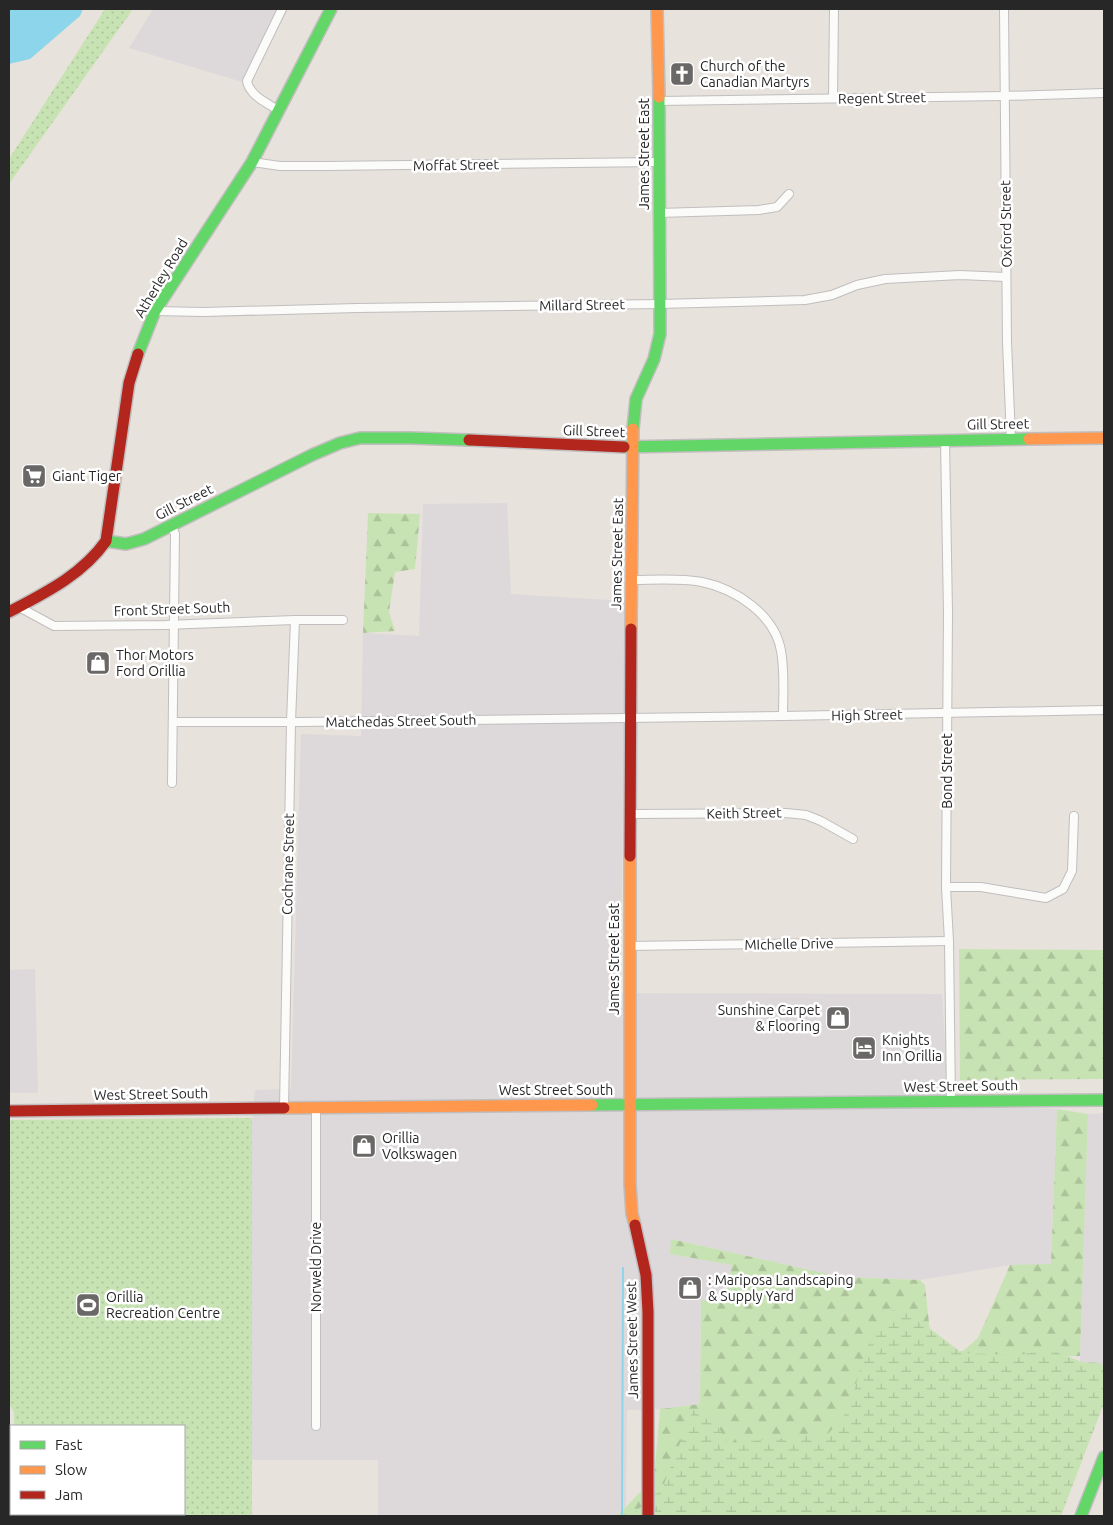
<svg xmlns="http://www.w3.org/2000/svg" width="1113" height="1525" font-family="Ubuntu,sans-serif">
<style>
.industrial{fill:#ddd9db}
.grass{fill:url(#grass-dots)}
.forest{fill:url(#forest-firs)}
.wetland{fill:url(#wetland-marsh)}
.water{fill:#8dd5eb}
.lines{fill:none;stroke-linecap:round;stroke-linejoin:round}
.stream{stroke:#8dd5eb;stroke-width:2}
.street-casing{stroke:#c0bebe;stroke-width:10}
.fast-casing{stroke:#c0bebe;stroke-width:14}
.slow-casing{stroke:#c0bebe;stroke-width:14}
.jam-casing{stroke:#c0bebe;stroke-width:14}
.street{stroke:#fbfbfa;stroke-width:8}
.fast{stroke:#63d668;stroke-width:11}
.slow{stroke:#ff974d;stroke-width:11}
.jam{stroke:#b3261e;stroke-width:11}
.labels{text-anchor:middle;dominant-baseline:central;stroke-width:5;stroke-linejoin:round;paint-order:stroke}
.poi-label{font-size:14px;fill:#272727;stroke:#fff;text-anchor:start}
.street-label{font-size:14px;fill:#272727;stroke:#fff}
</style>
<defs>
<pattern id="grass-dots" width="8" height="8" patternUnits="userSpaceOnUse" patternTransform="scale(1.25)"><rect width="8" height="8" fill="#c8e3b3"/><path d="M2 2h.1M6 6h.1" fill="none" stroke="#acc39a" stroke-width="1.8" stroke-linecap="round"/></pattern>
<pattern id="forest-firs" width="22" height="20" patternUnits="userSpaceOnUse" patternTransform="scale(1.25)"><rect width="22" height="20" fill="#c8e3b3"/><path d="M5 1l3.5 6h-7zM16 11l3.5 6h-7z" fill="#acc39a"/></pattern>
<pattern id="wetland-marsh" width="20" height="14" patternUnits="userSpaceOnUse" patternTransform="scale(1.25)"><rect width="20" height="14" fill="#c8e3b3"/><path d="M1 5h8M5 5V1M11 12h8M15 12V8" fill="none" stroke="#acc39a"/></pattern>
</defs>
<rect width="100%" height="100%" fill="#e7e2dc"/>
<g class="industrial">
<polygon points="153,9 288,9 249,84 129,48"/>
<polygon points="507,503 511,594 625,601 621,993 942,994 949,1106 1057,1109 1051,1265 1010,1265 920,1280 841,1277 672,1239 670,1254 733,1265 725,1302 701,1301 700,1404 660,1409 627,1410 626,1507 617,1516 378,1516 378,1460 252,1460 252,1123 255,1090 291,1089 301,734 361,736 363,633 419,636 423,504"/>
<polygon points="35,969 38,1093 9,1093 9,970"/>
<polygon points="1104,1113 1104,1376 1081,1378 1080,1356 1088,1114"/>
</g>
<g class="grass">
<polygon points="105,9 133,9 9,184 9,159"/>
<polygon points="252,1118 252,1516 21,1516 21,1514 184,1514 184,1426 14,1426 14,1412 9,1404 9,1120"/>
</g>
<g class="forest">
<polygon points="368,513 420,514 415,569 395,572 389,612 395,631 363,633"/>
<polygon points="959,949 1104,950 1104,1079 960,1080"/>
<polygon points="1057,1109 1088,1114 1080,1356 1034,1357 1043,1516 617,1516 654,1478 660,1409 700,1404 701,1300 725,1302 732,1265 670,1254 671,1239 841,1277 920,1280 925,1285 930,1333 942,1352 963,1351 978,1338 1010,1265 1051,1264"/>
</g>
<polygon class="wetland" points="892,1310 911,1314 962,1353 1017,1355 1050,1350 1082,1362 1101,1363 1104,1369 1104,1403 1061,1516 630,1516 662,1489 693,1410 710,1413 728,1443 828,1434 848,1411 867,1347"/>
<polygon class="water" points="9,9 83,9 80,16 30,59 9,64"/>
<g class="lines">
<polyline class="stream" points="622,1516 623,1268"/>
<defs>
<g id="street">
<polyline points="1004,9 1007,342 1011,439"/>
<polyline points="833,98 834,9"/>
<polyline points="659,101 1004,96 1104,93"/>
<path d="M 278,110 C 267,103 249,95 247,81 L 282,9"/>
<polyline points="252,162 280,166 326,166 659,162"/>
<polyline points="659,213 759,210 777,207 789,194"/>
<polyline points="155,311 203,312 357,308 660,304 805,300 832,295 857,285 885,279 960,275 1006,277"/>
<polyline points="945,440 948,613 946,887 949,941 951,1102"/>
<polyline points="172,526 175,534 172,783"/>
<path d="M 632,580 C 655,580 679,578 702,582 C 736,589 775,615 781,651 C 785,673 783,695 783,716"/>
<polyline points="19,607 54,626 165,625 295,620 343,620"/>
<polyline points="173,722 300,722 783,716 1104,710"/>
<polyline points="630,814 786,813 806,815 821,821 853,839"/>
<polyline points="946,887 981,887 1046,898 1063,889 1072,871 1074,816"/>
<polyline points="629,946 949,941"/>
<polyline points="284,1108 291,722 295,620"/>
<polyline points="316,1108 316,1426"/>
</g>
<g id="fast">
<polyline points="138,354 155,311 252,162 331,9"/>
<polyline points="633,429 636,399 654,359 660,334 659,97"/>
<polyline points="624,447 1029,439"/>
<polyline points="106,541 126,544 144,539 312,455 340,443 360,438 410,438 469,440"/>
<polyline points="592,1105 1104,1100"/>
<polyline points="1081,1516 1104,1457"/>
</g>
<g id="slow">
<polyline points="657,9 659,97"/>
<polyline points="1029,439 1104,438"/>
<polyline points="631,629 633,429"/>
<polyline points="630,856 630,1184 632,1214 635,1225"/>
<polyline points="284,1108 592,1105"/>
</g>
<g id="jam">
<polyline points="469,440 624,447"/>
<path d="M 9,612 C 45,593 82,575 106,541 L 129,383 L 138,354"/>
<polyline points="630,856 631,629"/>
<polyline points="9,1111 284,1108"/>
<polyline points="635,1225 646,1275 648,1312 648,1516"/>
</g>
</defs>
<use href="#street" class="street-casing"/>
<use href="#fast" class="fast-casing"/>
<use href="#slow" class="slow-casing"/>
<use href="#jam" class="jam-casing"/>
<use href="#street" class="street"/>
<use href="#fast" class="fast"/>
<use href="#slow" class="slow"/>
<use href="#jam" class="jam"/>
</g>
<defs>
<symbol id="church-square" viewBox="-11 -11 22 22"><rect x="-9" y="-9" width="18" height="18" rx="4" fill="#6a6866" stroke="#fff"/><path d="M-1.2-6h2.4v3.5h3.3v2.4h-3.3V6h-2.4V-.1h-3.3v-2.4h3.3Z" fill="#fff"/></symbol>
<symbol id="supermarket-square" viewBox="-11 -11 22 22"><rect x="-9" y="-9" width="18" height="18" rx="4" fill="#6a6866" stroke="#fff"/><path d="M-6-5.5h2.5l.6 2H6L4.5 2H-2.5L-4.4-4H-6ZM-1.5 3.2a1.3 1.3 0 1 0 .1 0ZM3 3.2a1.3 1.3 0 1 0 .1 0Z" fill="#fff"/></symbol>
<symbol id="shop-square" viewBox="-11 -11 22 22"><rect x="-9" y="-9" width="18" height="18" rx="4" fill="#6a6866" stroke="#fff"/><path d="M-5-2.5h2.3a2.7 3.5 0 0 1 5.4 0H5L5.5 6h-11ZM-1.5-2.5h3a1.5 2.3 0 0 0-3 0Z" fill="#fff"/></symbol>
<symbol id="hotel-square" viewBox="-11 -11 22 22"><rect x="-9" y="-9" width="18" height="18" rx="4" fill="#6a6866" stroke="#fff"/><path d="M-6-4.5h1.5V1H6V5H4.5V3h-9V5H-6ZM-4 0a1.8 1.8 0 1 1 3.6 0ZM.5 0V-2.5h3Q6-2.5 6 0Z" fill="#fff"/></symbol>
<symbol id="stadium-square" viewBox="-11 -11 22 22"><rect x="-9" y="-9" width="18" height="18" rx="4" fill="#6a6866" stroke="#fff"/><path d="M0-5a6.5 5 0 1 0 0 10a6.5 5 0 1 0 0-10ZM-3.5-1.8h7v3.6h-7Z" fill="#fff"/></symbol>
</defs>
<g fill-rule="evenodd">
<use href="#church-square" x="668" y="60" width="28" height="28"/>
<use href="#supermarket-square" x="20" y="462" width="28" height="28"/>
<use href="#shop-square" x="84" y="649" width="28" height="28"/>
<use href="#shop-square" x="824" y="1004" width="28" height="28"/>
<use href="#hotel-square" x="850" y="1034" width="28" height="28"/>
<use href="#shop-square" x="350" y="1132" width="28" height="28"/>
<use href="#shop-square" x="676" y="1274" width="28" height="28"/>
<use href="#stadium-square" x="74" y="1291" width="28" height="28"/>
</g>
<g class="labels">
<g class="poi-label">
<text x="700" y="66">Church of the<tspan x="700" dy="16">Canadian Martyrs</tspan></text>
<text x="52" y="476">Giant Tiger</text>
<text x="116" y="655">Thor Motors<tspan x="116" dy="16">Ford Orillia</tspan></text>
<text x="820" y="1010" text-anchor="end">Sunshine Carpet<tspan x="820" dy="16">&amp; Flooring</tspan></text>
<text x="882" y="1040">Knights<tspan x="882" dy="16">Inn Orillia</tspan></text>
<text x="382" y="1138">Orillia<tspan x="382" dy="16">Volkswagen</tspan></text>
<text x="708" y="1280">: Mariposa Landscaping<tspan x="708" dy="16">&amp; Supply Yard</tspan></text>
<text x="106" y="1297">Orillia<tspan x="106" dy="16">Recreation Centre</tspan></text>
</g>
<g class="street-label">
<text transform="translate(882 98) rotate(-1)">Regent Street</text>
<text transform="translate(644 154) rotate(-90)">James Street East</text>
<text transform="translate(456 165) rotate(-1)">Moffat Street</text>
<text transform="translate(1006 224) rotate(-91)">Oxford Street</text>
<text transform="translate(161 278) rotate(-59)">Atherley Road</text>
<text transform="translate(582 305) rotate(-1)">Millard Street</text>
<text transform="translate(998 424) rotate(-1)">Gill Street</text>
<text transform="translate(594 431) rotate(2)">Gill Street</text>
<text transform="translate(184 502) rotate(-27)">Gill Street</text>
<text transform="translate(617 554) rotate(-89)">James Street East</text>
<text transform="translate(172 609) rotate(-2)">Front Street South</text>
<text transform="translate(867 715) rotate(-1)">High Street</text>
<text transform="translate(401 721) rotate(-1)">Matchedas Street South</text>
<text transform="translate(947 771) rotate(-90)">Bond Street</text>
<text transform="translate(744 813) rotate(-1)">Keith Street</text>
<text transform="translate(288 864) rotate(-89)">Cochrane Street</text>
<text transform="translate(789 944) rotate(-1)">MIchelle Drive</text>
<text transform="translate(614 959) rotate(-90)">James Street East</text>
<text transform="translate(961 1086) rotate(-1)">West Street South</text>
<text x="556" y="1090">West Street South</text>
<text transform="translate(151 1094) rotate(-1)">West Street South</text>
<text transform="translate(316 1267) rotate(-90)">Norweld Drive</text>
<text transform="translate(632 1340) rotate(-91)">James Street West</text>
</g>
</g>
<rect width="1113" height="1525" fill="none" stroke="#272727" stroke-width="20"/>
<rect x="10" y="1425" width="175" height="90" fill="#ffffff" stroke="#a9a9a9"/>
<rect x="20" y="1441" width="25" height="8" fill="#63d668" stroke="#a9a9a9"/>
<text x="55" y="1450" font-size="15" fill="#272727">Fast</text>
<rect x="20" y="1466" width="25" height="8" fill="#ff974d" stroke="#a9a9a9"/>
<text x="55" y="1475" font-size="15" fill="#272727">Slow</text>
<rect x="20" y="1491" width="25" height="8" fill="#b3261e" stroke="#a9a9a9"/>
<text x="55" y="1500" font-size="15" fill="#272727">Jam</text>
</svg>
